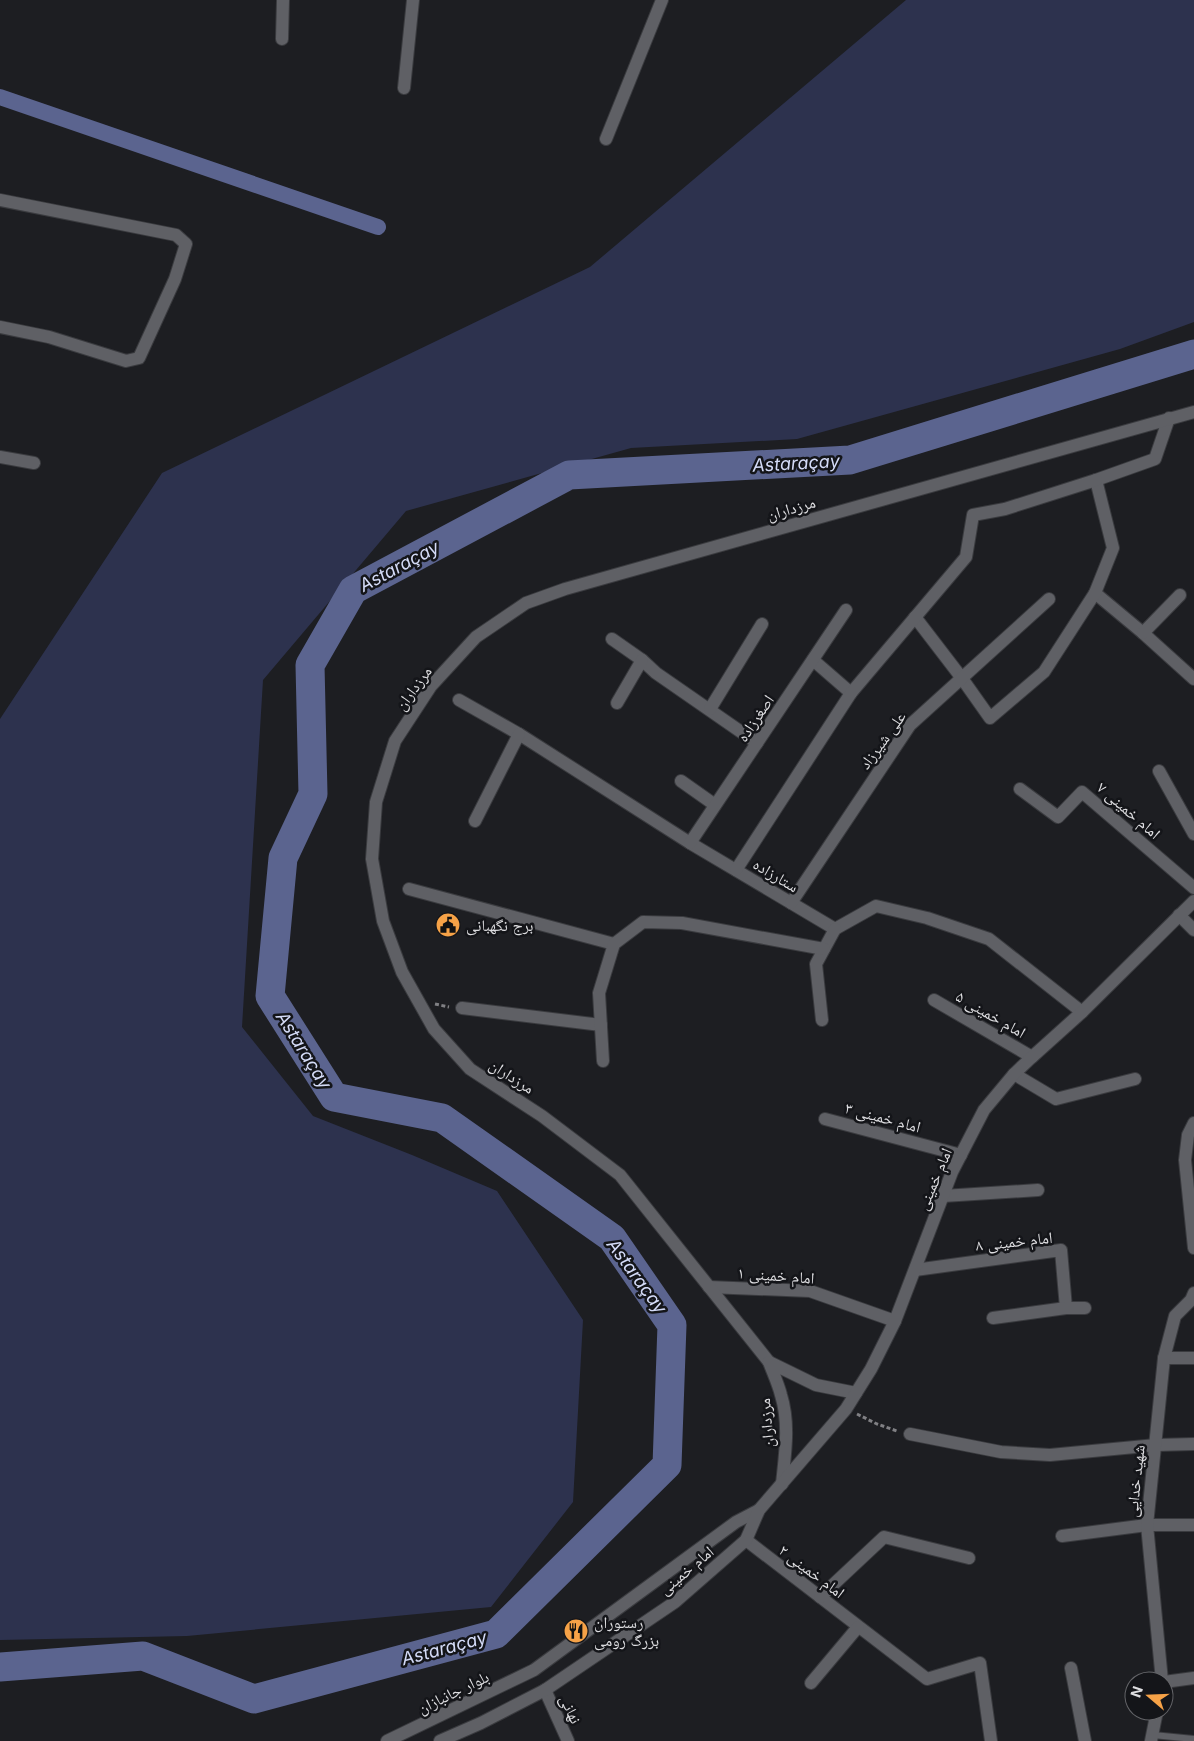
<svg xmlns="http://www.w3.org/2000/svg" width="1194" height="1741" font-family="Inter,'Noto Naskh Arabic',sans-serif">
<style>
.green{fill:#2d324e}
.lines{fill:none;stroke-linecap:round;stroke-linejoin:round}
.canal{stroke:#5b648f;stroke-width:16}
.river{stroke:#5b648f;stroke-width:29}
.service-casing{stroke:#3a3b3f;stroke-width:8}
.minor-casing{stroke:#3a3b3f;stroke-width:14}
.tertiary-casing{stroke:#3a3b3f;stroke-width:14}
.path{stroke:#808084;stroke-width:3;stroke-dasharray:4 2.5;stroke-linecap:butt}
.service{stroke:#5f6065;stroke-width:6}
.minor{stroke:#5f6065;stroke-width:12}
.tertiary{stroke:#5f6065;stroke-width:12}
.labels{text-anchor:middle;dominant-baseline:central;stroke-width:5;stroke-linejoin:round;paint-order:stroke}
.street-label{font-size:16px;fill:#dddde0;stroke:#141519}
.poi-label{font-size:16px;fill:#dddde0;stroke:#141519;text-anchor:start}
.water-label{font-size:18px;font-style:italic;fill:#d4dbf7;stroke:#141519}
</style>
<rect width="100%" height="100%" fill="#1d1e22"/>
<polygon class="green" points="906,0 1194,0 1194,322 1120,349 797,439 631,448 406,511 263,680 242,1027 313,1116 412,1155 497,1191 583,1320 573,1502 491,1607 187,1636 0,1640 0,719 162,473 590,267"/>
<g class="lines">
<polyline class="canal" points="0,97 378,227"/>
<polyline class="river" points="0,1667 143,1656 254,1699 496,1634 667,1465 672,1325 612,1238 442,1118 334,1097 270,996 283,858 313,794 310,665 353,590 569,475 850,460 1194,354"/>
<defs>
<polyline id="service" points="1153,1735 1194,1739"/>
<g id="minor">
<polyline points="282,39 283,0"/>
<polyline points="404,88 413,0"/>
<polyline points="606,139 662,0"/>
<polyline points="0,200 176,235 186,244 175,279 139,358 126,361 49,337 0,327"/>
<polyline points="0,457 34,463"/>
<polyline points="1095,593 1143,633 1194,679"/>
<polyline points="915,617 961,677 990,718 1044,672 1095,593 1113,548 1096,480 1155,459 1169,418"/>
<polyline points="1143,633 1180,595"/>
<polyline points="612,639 642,660 656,673 757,743"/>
<polyline points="813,660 851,693"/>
<polyline points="459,700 519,734 690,843 835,929"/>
<polyline points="617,703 642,660"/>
<polyline points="710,709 762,624"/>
<polyline points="1159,771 1194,834"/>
<polyline points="681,781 715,805"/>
<polyline points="1020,789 1058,817 1082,792 1194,888"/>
<polyline points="475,821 519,734"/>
<polyline points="690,843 846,610"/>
<polyline points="736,870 851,693 966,557 973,515 1005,509 1096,480"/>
<polyline points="409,889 614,944"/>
<polyline points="791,903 910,725 1049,599"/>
<polyline points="1179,915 1194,930"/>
<polyline points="835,929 876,906 927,918 989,939 1082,1012"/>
<polyline points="934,1000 1032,1057"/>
<polyline points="462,1008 601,1025"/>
<polyline points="822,1020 816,964 835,929"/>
<polyline points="603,1061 599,993 614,944 643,922 682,923 824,949"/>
<polyline points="1014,1074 1056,1099 1135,1079"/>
<polyline points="825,1119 961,1155"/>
<polyline points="1194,1123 1188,1135 1185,1160 1194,1248"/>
<polyline points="943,1196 1038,1190"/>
<polyline points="915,1270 1061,1250 1066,1308"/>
<polyline points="709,1287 810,1291 895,1321"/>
<polyline points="993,1318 1066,1308 1085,1308"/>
<polyline points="1164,1358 1194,1358"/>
<polyline points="910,1434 1001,1452 1050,1455 1156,1445 1194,1444"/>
<polyline points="1062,1536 1147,1525 1194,1525"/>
<polyline points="746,1540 927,1679 980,1663 991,1741"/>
<polyline points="820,1597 884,1537 969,1558"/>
<polyline points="1071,1668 1085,1741"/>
<polyline points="1162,1681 1147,1525 1164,1358 1175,1316 1191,1300 1194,1293"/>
<polyline points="1164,1682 1194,1678"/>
<polyline points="811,1683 858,1627"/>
<polyline points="545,1690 568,1741"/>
<polyline points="1151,1741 1157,1711"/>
</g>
<g id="tertiary">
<polyline points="769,1362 620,1175 542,1116 470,1069 434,1029 402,972 383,921 372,859 376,802 395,741 431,686 476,637 526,603 565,589 1194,412"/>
<path d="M 782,1484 C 785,1454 790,1424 781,1395 C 778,1383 773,1373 769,1362 L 816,1385 L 856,1393"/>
<polyline points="387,1741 534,1670 736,1522 759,1510"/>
<polyline points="440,1741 481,1723 545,1690 675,1602 746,1540 759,1510 846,1409 871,1369 895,1321 952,1172 984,1110 1014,1074 1032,1057 1082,1012 1194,901"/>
</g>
</defs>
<use href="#service" class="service-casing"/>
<use href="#minor" class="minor-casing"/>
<use href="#tertiary" class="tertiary-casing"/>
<g class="path">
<polyline points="435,1004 449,1007"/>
<polyline points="857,1414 877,1424 897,1431"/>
</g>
<use href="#service" class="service"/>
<use href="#minor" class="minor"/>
<use href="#tertiary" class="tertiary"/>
</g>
<defs>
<symbol id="civic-disc" viewBox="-11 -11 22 22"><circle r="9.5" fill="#f6a247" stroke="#141519"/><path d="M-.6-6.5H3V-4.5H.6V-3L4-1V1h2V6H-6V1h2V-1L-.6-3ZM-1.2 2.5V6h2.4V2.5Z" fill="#111"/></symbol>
<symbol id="restaurant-disc" viewBox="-11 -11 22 22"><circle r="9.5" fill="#f6a247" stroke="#141519"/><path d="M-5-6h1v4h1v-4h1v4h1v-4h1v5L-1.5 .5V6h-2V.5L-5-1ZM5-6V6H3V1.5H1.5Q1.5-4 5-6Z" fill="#111"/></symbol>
</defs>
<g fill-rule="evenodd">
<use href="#civic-disc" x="434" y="911" width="28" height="28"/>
<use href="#restaurant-disc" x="562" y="1617" width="28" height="28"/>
</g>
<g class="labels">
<g class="street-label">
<text transform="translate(791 508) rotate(-16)">مرزداران</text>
<text transform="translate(413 688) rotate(-54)">مرزداران</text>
<text transform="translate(755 718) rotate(-56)">اصغرزاده</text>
<text transform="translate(882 740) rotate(-54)">علی شیرزاد</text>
<text transform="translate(1129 810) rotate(41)">امام خمینی ۷</text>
<text transform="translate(776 875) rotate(31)">ستارزاده</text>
<text transform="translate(991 1014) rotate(30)">امام خمینی ۵</text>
<text transform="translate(512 1076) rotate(33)">مرزداران</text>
<text transform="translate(883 1117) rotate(15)">امام خمینی ۳</text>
<text transform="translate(934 1179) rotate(-67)">امام خمینی</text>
<text transform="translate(1014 1241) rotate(-6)">امام خمینی ۸</text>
<text transform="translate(776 1275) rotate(4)">امام خمینی ۱</text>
<text transform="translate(766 1423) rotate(-95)">مرزداران</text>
<text transform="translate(1135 1481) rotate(-84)">شهید خدایی</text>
<text transform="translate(686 1570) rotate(-40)">امام خمینی</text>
<text transform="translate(812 1571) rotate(37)">امام خمینی ۲</text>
<text transform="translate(453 1692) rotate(-26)">بلوار جانبازان</text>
<text transform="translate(571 1709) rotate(65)">نهانی</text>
</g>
<g class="poi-label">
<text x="466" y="925">برج نگهبانی</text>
<text x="594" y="1622">رستوران<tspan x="594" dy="18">بزرگ رومی</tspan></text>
</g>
<g class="water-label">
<text transform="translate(796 463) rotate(-3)">Astaraçay</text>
<text transform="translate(399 566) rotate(-28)">Astaraçay</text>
<text transform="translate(304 1050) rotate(58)">Astaraçay</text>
<text transform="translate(637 1276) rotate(54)">Astaraçay</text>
<text transform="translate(444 1648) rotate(-15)">Astaraçay</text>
</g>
</g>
<g transform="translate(1149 1696) rotate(289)"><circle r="24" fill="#141519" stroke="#646569"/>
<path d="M0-4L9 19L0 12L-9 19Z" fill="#f6a247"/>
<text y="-8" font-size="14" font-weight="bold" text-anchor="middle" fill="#dddde0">N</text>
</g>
</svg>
